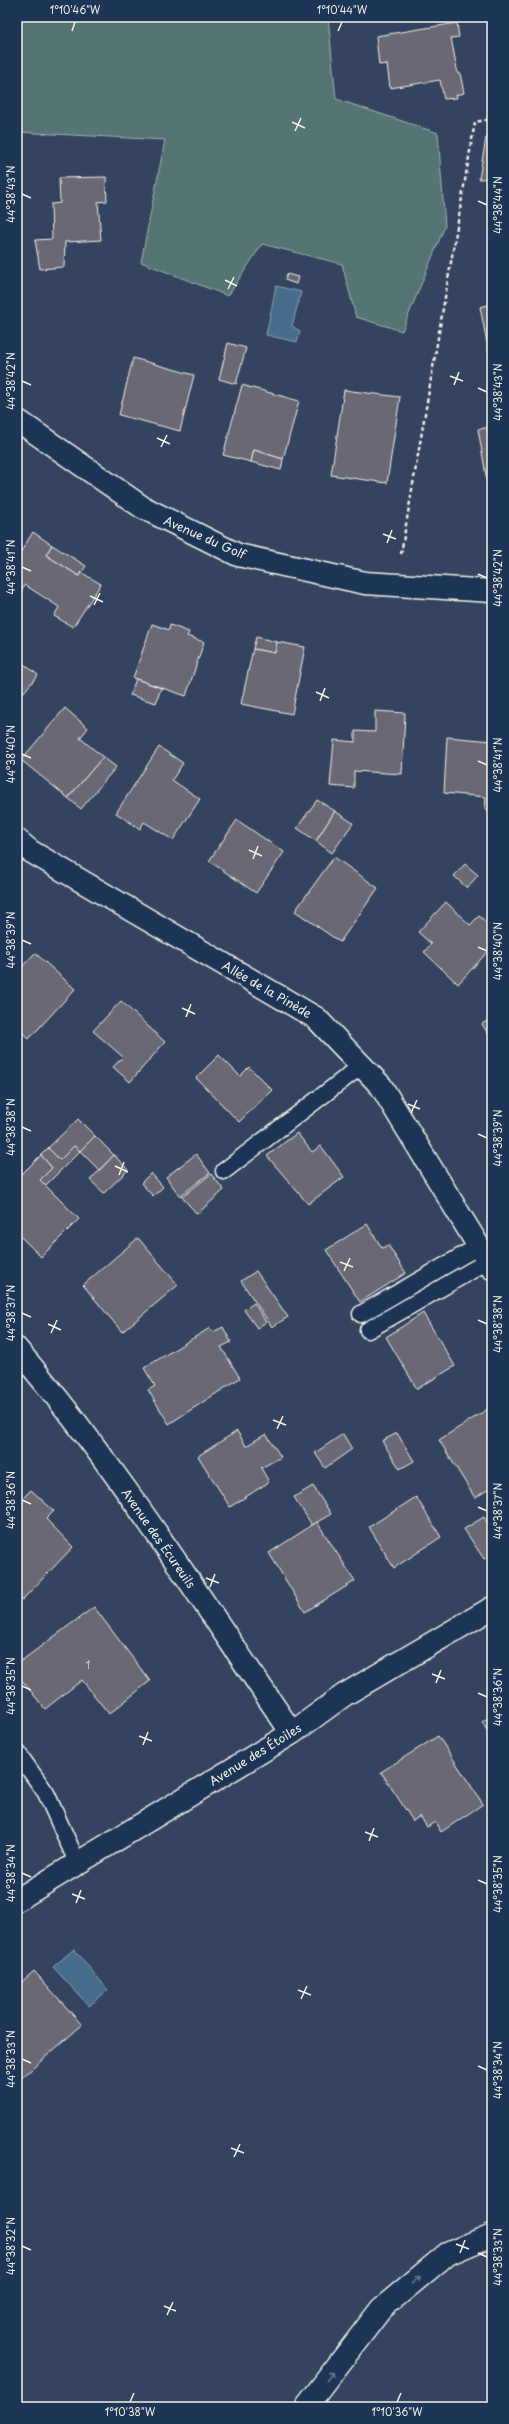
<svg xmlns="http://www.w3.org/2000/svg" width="509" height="2424" font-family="'Playpen Sans',sans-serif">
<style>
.green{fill:#547574;stroke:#a4b3ae}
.water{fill:#466d8d;stroke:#8ca2b1}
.building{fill:#6b6875;stroke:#f4f1e8}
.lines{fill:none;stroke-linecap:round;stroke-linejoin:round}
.service-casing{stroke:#f4f1e8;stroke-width:19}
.minor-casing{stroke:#f4f1e8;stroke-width:25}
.path{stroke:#f4f1e8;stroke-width:2.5;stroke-dasharray:4 3;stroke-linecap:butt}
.service{stroke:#1d3557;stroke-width:16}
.minor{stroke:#1d3557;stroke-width:22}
.oneway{stroke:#68778a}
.ticks{fill:none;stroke:#f4f1e8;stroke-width:1.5}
.labels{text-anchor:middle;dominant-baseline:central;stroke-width:3.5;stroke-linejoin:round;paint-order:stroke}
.number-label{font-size:10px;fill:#d2cfcb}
.street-label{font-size:12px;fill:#f4f1e8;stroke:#1d3557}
.neatline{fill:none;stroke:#f4f1e8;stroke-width:1.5}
.ticks-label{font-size:10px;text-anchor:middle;fill:#f4f1e8}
</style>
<rect width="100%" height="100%" fill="#344460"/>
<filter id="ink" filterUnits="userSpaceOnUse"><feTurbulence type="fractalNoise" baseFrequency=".025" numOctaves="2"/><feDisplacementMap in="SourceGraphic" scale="8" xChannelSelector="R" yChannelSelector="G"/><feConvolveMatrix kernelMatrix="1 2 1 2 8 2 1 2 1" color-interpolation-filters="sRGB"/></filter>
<g filter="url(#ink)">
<polygon class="green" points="17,17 328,17 336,99 438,133 445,226 402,331 356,317 342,264 262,244 228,296 141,262 165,140 17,132"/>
<g class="water">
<polygon points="276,286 301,292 292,326 300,331 297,342 266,335"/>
<polygon points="74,1949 108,1990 89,2006 53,1967"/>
</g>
<g class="building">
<polygon points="457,23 459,37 451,38 458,74 460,73 464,93 456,95 457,98 444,99 440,80 390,88 387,64 379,65 376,36"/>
<polygon points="492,137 492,178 479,179 486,138"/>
<polygon points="106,177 107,201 98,202 101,240 65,242 64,267 40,269 35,240 52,239 51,204 60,203 59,178"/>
<polygon points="492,253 492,273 489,254"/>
<polygon points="287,274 298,277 296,284 285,280"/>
<polygon points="492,304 492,358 490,358 480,307"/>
<polygon points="228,343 246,348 236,384 219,379"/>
<polygon points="133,358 194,375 180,431 119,415"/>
<polygon points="242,385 299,401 283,459 254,450 251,462 223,455"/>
<polygon points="344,390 400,397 387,483 331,475"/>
<polygon points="492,427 492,492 489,493 478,429"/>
<polygon points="254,450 283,459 281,470 251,462"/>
<polygon points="33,532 52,545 46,555 79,576 82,573 101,584 73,627 54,616 59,607 25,585 17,597 17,558"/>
<polygon points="52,545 86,566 79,576 46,555"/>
<polygon points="152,624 169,630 170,625 189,632 187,636 204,642 186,696 133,678"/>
<polygon points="256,637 277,642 275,653 253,649"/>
<polygon points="277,642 305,647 292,714 241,704 253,649 275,653"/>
<polygon points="17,659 38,675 17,700"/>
<polygon points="136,679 161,688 156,703 130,695"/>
<polygon points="65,708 88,728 80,738 103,757 68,798 21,760"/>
<polygon points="375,711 405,713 402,774 354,771 354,788 330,786 334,740 355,742 355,731 375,732"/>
<polygon points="447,737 492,741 492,810 485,809 486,797 444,793"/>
<polygon points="159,747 183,763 172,780 200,799 173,840 144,822 140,829 116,813"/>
<polygon points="103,757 116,767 81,809 68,798"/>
<polygon points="317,800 335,811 316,841 297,828"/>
<polygon points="335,811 353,823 332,853 316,841"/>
<polygon points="237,820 284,852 256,893 209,861"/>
<polygon points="334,857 378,888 340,942 295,911"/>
<polygon points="465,864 478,875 467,888 454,876"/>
<polygon points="446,902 470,925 479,916 492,927 492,947 458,984 424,952 431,944 418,932"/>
<polygon points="35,953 75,989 29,1039 17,1028 17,972"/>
<polygon points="121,1001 165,1042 130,1082 113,1067 123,1057 93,1031"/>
<polygon points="492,1018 492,1040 482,1024"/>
<polygon points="219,1055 240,1076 249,1067 272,1090 239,1122 196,1078"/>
<polygon points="78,1119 95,1136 80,1151 74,1146 60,1160 48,1148"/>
<polygon points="297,1133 312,1152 321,1146 344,1177 308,1204 267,1156"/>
<polygon points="95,1136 114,1155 99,1170 80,1151"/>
<polygon points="74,1146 80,1151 45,1186 40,1180 52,1168 41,1155 48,1148 60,1160"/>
<polygon points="196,1154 210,1173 180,1196 166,1177"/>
<polygon points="41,1155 52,1168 40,1180 79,1219 41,1257 17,1233 17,1179"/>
<polygon points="114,1155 128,1170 104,1193 90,1180"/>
<polygon points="151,1173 163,1187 153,1196 141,1183"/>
<polygon points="211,1174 224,1190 197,1214 182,1197"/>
<polygon points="367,1224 382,1248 388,1245 406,1273 360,1302 326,1250"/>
<polygon points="138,1238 178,1285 122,1332 83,1285"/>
<polygon points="256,1271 288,1317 272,1327 241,1281"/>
<polygon points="254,1303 266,1322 257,1328 244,1310"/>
<polygon points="423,1313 455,1366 417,1389 386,1337"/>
<polygon points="223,1327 231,1342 221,1347 240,1378 169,1424 148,1390 155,1386 144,1368 210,1328 213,1332"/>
<polygon points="488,1409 492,1415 492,1487 475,1498 439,1440"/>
<polygon points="237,1431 246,1446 266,1434 281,1457 261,1468 269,1482 230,1507 198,1456"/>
<polygon points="397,1433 414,1461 400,1469 382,1441"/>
<polygon points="343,1434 352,1449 325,1468 315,1453"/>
<polygon points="313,1486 331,1514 312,1525 294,1497"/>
<polygon points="31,1490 54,1511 46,1519 73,1547 22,1600 17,1595 17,1504"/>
<polygon points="416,1497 441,1537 394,1568 369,1527"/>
<polygon points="484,1517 492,1531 492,1554 484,1559 464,1529"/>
<polygon points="317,1522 355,1581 305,1612 269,1553"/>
<polygon points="94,1607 150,1681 109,1714 82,1680 45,1709 17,1674 17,1664"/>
<polygon points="492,1715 492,1739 482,1722"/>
<polygon points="438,1736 483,1804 441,1832 435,1822 427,1827 420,1816 413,1821 381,1772"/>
<polygon points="34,1971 82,2025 17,2082 17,1986"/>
</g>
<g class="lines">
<defs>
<g id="service">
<polyline points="224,1171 361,1066"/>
<polyline points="361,1314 479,1246"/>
<polyline points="368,1330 488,1261"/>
<polyline points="17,1752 46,1793 77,1862"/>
</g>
<g id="minor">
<polyline points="17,420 142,507 238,555 365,583 492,591"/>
<polyline points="17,840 30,851 316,1018 381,1086 492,1268"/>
<path d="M 17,1349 C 119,1469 203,1603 292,1733"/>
<polyline points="17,1900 292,1733 344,1695 492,1608"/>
<polyline points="306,2407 381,2309 447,2254 492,2235"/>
</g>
</defs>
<use href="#service" class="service-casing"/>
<use href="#minor" class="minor-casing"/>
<polyline class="path" points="401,554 475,122 492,119"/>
<use href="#service" class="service"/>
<use href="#minor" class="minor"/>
</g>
<defs><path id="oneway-shaft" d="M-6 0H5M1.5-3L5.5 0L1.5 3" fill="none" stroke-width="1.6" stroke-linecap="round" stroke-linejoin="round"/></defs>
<g class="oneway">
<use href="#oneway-shaft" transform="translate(416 2280) rotate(-40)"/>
<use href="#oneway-shaft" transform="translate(330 2376) rotate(-52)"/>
</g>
</g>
<path class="ticks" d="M 72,31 L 75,22M 338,31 L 342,22M 292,122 L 305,128M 295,131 L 301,118M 22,194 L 31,198M 478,201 L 487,205M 225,280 L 237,286M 228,289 L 234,277M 450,376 L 463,381M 22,381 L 31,385M 454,385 L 459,372M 478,388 L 487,392M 157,438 L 170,444M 161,447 L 167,435M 383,534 L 396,539M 387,543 L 392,530M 22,567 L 31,571M 478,574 L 487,578M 90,596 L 103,602M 94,605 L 100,593M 316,692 L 329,698M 320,701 L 325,688M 22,754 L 31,758M 478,761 L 487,765M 249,850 L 262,856M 253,859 L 258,846M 22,940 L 31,944M 478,947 L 487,951M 182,1008 L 195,1014M 186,1017 L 191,1004M 408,1104 L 420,1109M 411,1113 L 417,1100M 22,1127 L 31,1131M 478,1134 L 487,1138M 115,1166 L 128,1172M 119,1175 L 124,1162M 340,1262 L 353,1267M 344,1271 L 350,1258M 22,1313 L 31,1317M 478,1320 L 487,1324M 48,1324 L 61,1330M 51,1333 L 57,1320M 273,1420 L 286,1425M 277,1429 L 283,1416M 22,1500 L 31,1504M 478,1507 L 487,1511M 206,1578 L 219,1583M 210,1587 L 215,1574M 432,1674 L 445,1679M 436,1683 L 441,1670M 22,1686 L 31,1690M 478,1693 L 487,1697M 139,1736 L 152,1741M 143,1745 L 148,1732M 365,1832 L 378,1837M 369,1841 L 374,1828M 22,1873 L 31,1877M 478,1880 L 487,1884M 72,1894 L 85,1899M 76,1903 L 81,1890M 298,1990 L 311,1995M 301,1999 L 307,1986M 22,2059 L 31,2063M 478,2066 L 487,2070M 231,2148 L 244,2153M 234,2157 L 240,2144M 456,2244 L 469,2249M 22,2246 L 31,2250M 460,2253 L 465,2240M 478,2253 L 487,2257M 164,2306 L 176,2311M 167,2315 L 173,2302M 130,2402 L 134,2393M 397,2402 L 401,2393"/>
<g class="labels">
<g class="number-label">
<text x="88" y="1664">1</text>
</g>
<g class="street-label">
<text transform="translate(205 537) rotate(24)">Avenue du Golf</text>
<text transform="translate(267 989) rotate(30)">Allée de la Pinède</text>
<text transform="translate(159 1538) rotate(55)">Avenue des Écureuils</text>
<text transform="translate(255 1754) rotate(-32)">Avenue des Étoiles</text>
</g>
</g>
<rect width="509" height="2424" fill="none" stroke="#1d3557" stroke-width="44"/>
<rect x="22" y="22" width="465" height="2380" class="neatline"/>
<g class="ticks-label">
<text x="75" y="14">1°10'46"W</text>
<text x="342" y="14">1°10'44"W</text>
<text transform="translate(11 194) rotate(-90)" y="4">44°38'43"N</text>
<text transform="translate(498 205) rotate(-90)" y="4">44°38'44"N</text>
<text transform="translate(11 381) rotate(-90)" y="4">44°38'42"N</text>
<text transform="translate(498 392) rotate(-90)" y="4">44°38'43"N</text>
<text transform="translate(11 567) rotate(-90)" y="4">44°38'41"N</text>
<text transform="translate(498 578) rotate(-90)" y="4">44°38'42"N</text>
<text transform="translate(11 754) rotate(-90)" y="4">44°38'40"N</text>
<text transform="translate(498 765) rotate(-90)" y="4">44°38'41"N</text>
<text transform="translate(11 940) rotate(-90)" y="4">44°38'39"N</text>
<text transform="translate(498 951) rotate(-90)" y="4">44°38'40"N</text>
<text transform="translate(11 1127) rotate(-90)" y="4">44°38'38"N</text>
<text transform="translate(498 1138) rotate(-90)" y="4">44°38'39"N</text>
<text transform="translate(11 1313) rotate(-90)" y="4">44°38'37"N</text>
<text transform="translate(498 1324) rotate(-90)" y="4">44°38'38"N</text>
<text transform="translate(11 1500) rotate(-90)" y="4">44°38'36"N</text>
<text transform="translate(498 1511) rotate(-90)" y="4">44°38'37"N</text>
<text transform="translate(11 1686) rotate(-90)" y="4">44°38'35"N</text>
<text transform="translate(498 1697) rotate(-90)" y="4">44°38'36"N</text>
<text transform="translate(11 1873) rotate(-90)" y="4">44°38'34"N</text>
<text transform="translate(498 1884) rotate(-90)" y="4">44°38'35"N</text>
<text transform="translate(11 2059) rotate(-90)" y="4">44°38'33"N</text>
<text transform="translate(498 2070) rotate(-90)" y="4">44°38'34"N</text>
<text transform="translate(11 2246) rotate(-90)" y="4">44°38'32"N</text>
<text transform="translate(498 2257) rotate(-90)" y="4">44°38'33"N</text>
<text x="130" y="2416">1°10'38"W</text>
<text x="397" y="2416">1°10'36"W</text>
</g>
</svg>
